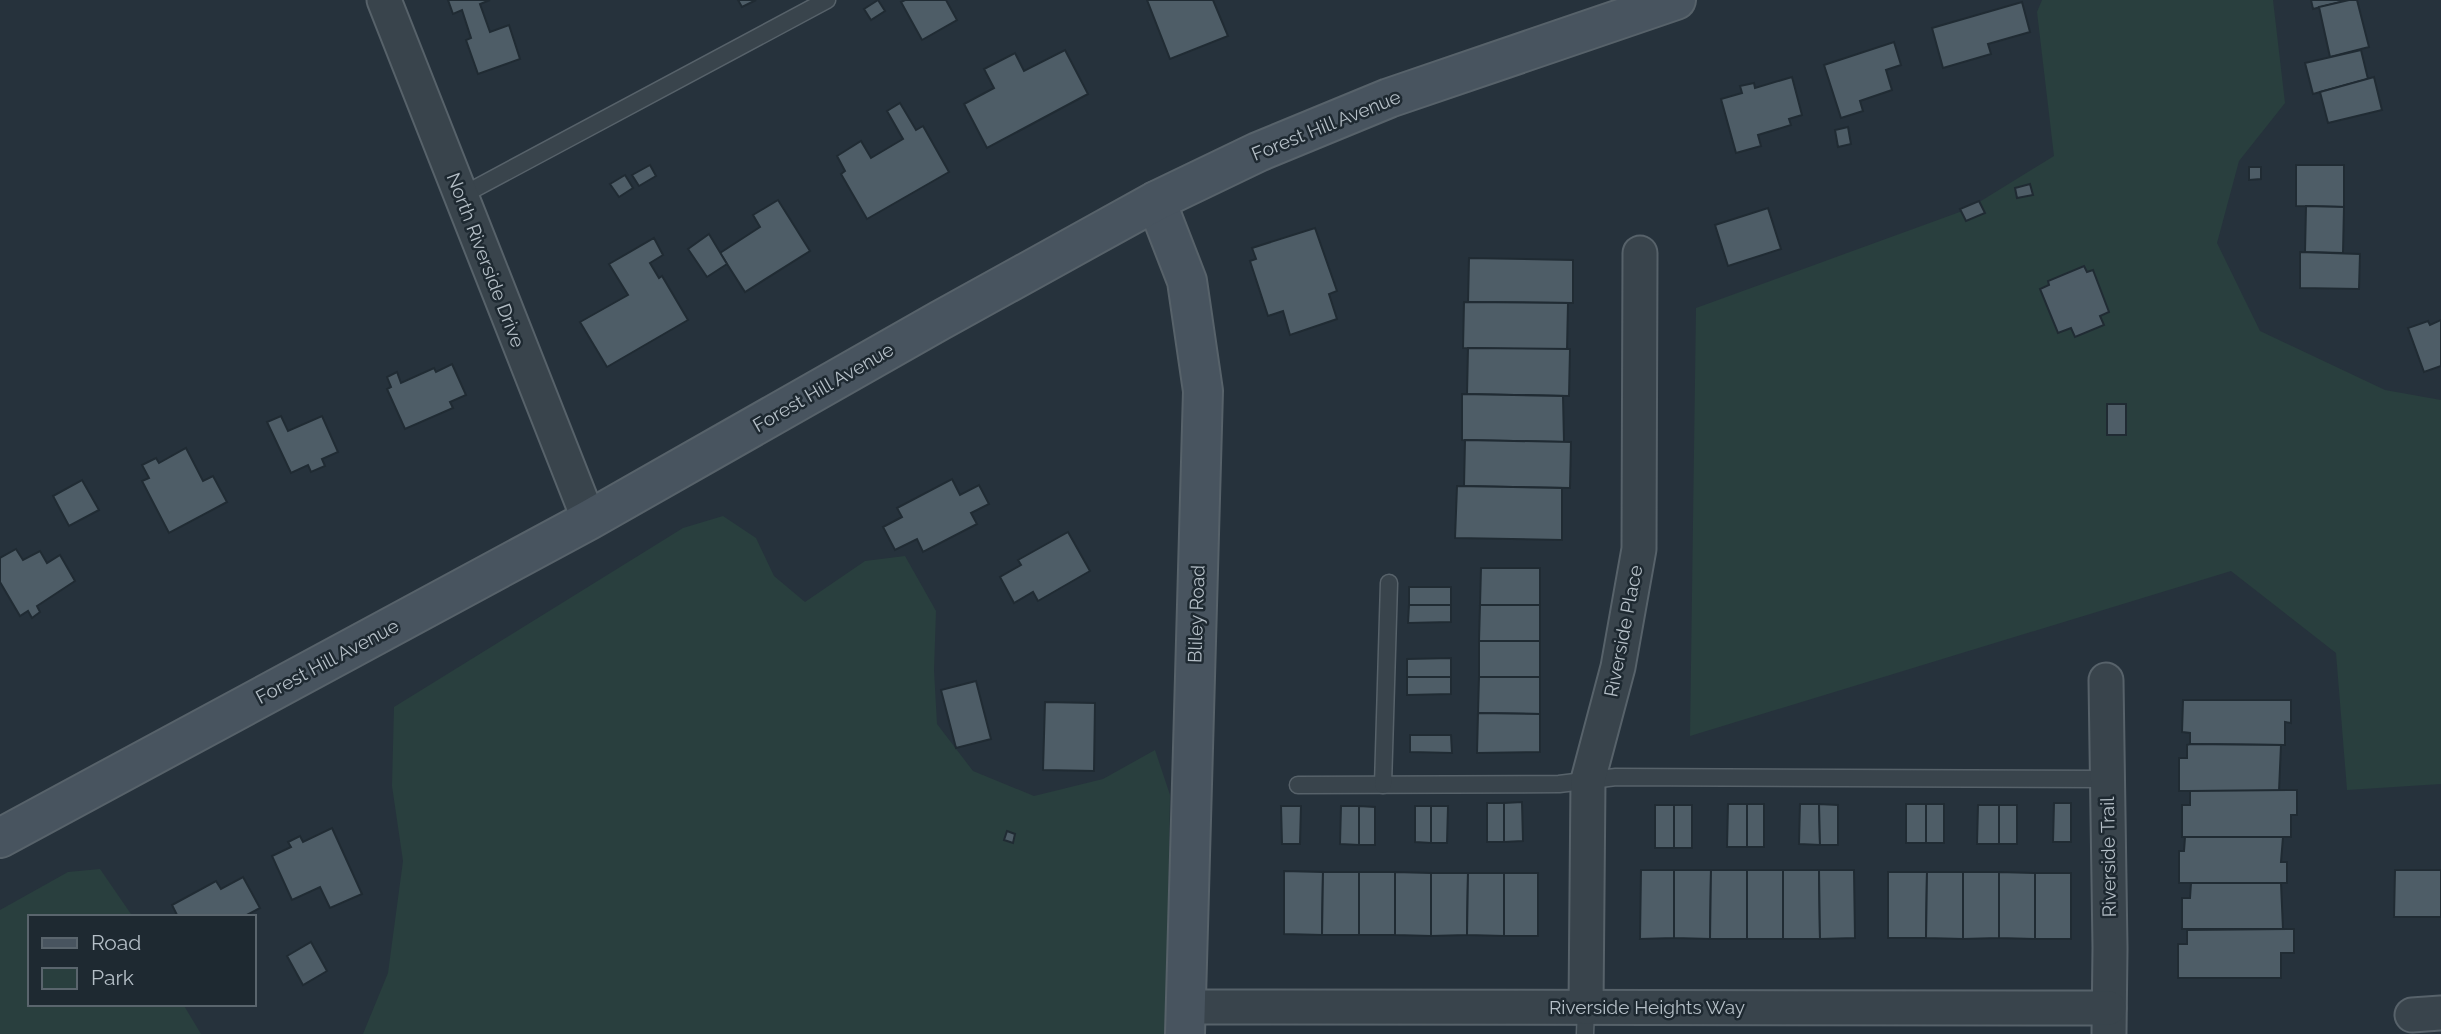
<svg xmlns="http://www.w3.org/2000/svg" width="2441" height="1034" font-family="Raleway,sans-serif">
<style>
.green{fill:#293f3e}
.building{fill:#4e5d67;stroke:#202b33;stroke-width:2}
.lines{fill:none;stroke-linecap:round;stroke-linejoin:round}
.lane-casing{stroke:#57626a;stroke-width:19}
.street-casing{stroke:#57626a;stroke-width:37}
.secondary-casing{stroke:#57626a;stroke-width:42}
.lane{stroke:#39444c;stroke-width:16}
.street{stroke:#39444c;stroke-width:33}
.secondary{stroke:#48545f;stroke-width:38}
.labels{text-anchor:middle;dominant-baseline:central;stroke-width:5;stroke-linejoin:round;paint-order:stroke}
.street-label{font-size:19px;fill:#b5bfc7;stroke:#1e2931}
</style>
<rect width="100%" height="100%" fill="#26323c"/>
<g class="green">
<polygon points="2042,0 2273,0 2285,103 2239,161 2217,243 2260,331 2385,390 2441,400 2441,784 2347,790 2336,653 2231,571 1690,736 1696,308 1968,209 2054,156 2037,12"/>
<polygon points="723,516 756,538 774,576 805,602 865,561 905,556 936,611 934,670 937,724 973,771 1034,796 1103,779 1155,750 1170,795 1166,1034 363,1034 388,973 403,861 392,786 394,707 683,528"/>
<polygon points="100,869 133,917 30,917 30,1004 183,1004 201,1034 0,1034 0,910 68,872"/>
</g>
<g class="building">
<polygon points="448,0 490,0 480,4 490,32 509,25 520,59 478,74 466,40 471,38 462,10 453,14"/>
<polygon points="738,0 756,0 742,7"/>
<polygon points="878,0 885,11 871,20 864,9"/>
<polygon points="905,0 946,0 957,20 922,40 901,2"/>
<polygon points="1147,0 1213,0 1228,36 1170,59"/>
<polygon points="2311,0 2349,0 2313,9"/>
<polygon points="2349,0 2357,0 2369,47 2330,57 2319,7"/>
<polygon points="2022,2 2030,32 1988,44 1991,54 1943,68 1932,28"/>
<polygon points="1894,42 1901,65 1886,70 1892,90 1860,101 1863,111 1841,118 1824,65"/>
<polygon points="1065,50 1088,94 987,148 964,104 994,88 984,69 1015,53 1024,71"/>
<polygon points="2361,50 2368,79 2313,94 2305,63"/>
<polygon points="1792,77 1802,115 1789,119 1791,125 1758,135 1761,146 1736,153 1721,99 1742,93 1740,86 1754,83 1755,88"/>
<polygon points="2374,77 2382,110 2328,123 2320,92"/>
<polygon points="900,103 916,130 923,126 949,172 867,219 841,174 845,171 837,156 861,141 871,158 903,139 887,111"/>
<polygon points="1848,127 1851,144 1838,147 1835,130"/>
<polygon points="650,165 656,176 639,186 632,175"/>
<polygon points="2296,165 2344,165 2344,207 2296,206"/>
<polygon points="2249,167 2261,167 2261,179 2249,180"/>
<polygon points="625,175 633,188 619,197 610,184"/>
<polygon points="2030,184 2033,195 2017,198 2015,188"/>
<polygon points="778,200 810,251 745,292 720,253 760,227 753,215"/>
<polygon points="1979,201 1985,213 1966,221 1960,209"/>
<polygon points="2306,206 2344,207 2343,253 2305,252"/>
<polygon points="1768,208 1781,249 1728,266 1715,225"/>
<polygon points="1315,228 1337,291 1329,294 1337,319 1290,335 1283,311 1268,316 1250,261 1256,259 1252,248"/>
<polygon points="709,234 727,264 707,277 688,249"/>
<polygon points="654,238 663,255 650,263 659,278 662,276 688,320 607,367 580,322 628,295 609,264"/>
<polygon points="2300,252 2360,254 2359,289 2300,288"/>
<polygon points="1469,258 1573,260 1573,303 1468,302"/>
<polygon points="2084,266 2087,272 2093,270 2109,312 2100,316 2104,325 2075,337 2071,328 2058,333 2040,289 2049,285 2048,281"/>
<polygon points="1464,302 1568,303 1567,350 1463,348"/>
<polygon points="2441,320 2441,366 2424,372 2408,328 2428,321 2430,325"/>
<polygon points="1468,348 1570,349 1569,396 1467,394"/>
<polygon points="452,364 466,395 450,402 453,408 405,429 387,389 391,387 387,377 397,372 401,383 434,368 436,372"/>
<polygon points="1462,394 1563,396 1564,442 1462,440"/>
<rect x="2107" y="404" width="19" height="31"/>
<polygon points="281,416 288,431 322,416 338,452 322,459 325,466 311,472 308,465 291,473 267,422"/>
<polygon points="1465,440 1571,442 1570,488 1464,486"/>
<polygon points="186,448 203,481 213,476 227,502 169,533 142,481 149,478 142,465 156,458 159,463"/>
<polygon points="952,479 960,495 979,485 989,504 971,513 977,524 923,552 917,539 895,550 883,527 902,517 897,508"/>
<polygon points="82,480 99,510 69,526 53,496"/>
<polygon points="1457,486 1562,488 1562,540 1455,538"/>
<polygon points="1068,532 1090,571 1038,601 1033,592 1014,603 1000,577 1021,565 1018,560"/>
<polygon points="16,549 23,560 40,551 47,563 60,555 75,581 37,606 40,612 32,618 28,611 20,616 0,582 0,558"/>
<polygon points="1481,568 1540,568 1540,605 1480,605"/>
<rect x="1409" y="587" width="42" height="18"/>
<polygon points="1409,605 1451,605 1451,622 1408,623"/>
<polygon points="1480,605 1540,605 1540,641 1479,641"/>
<rect x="1479" y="641" width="61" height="36"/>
<polygon points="1451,658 1451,677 1407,677 1407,659"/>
<polygon points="1407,677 1451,677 1451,694 1407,695"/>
<polygon points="1479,677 1540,677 1540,714 1478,713"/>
<polygon points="976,681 991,739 956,748 941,690"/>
<polygon points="2183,700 2291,700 2291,723 2285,722 2285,745 2190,744 2190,733 2182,732"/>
<polygon points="1045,702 1095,703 1094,771 1043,770"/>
<polygon points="1478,713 1540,714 1540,752 1477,753"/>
<polygon points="1410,735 1451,735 1452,753 1410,752"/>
<polygon points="2190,744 2281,745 2279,791 2179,791 2179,758 2187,758 2187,745"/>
<polygon points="2297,790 2297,815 2291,815 2291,837 2182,837 2182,805 2190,805 2190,791"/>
<polygon points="1522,802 1523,841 1504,842 1504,803"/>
<rect x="1487" y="803" width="17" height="39"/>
<polygon points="2054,803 2071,803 2071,842 2053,842"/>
<polygon points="1728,804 1747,804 1747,847 1727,847"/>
<rect x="1747" y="804" width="17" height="43"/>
<polygon points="1800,804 1819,804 1820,845 1799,844"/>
<polygon points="1819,804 1838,805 1838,845 1820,845"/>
<rect x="1906" y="804" width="20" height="39"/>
<rect x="1926" y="804" width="18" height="39"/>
<rect x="1655" y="805" width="19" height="43"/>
<rect x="1674" y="805" width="18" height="43"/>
<polygon points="1978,805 1999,805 1999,844 1977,844"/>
<rect x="1999" y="805" width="18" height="39"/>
<polygon points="1281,806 1301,806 1300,844 1282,844"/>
<polygon points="1341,806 1359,806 1359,845 1340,844"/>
<polygon points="1359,806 1375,807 1375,845 1359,845"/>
<polygon points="1415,806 1431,806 1431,843 1415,842"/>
<polygon points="1431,806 1448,806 1447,843 1431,843"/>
<polygon points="332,828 362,894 330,908 320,887 292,900 272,856 291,847 288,842 300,836 303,842"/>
<polygon points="1007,831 1015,834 1013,843 1004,840"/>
<polygon points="2185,837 2283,837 2281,862 2287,862 2287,883 2179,883 2179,851 2184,851"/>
<polygon points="1641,870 1674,870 1674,938 1640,939"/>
<polygon points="1674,870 1711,870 1710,939 1674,938"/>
<polygon points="1711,870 1747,870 1747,939 1710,939"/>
<rect x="1747" y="870" width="36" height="69"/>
<polygon points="1783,870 1819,870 1820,939 1783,939"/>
<polygon points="1819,870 1854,870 1855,938 1820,939"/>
<polygon points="2395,870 2441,870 2441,917 2394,917"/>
<polygon points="1284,871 1323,872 1322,935 1284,934"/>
<polygon points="1323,872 1359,872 1359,935 1322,935"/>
<rect x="1359" y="872" width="36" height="63"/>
<polygon points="1395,872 1431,873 1431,936 1395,935"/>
<polygon points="1888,872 1927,872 1926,938 1888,938"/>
<polygon points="1927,872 1963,872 1963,939 1926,938"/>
<polygon points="1963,872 1999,872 1999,938 1963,939"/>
<polygon points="1999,872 2035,873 2035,939 1999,938"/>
<polygon points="1431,873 1468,873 1467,935 1431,936"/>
<polygon points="1468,873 1504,873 1504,936 1467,935"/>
<rect x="1504" y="873" width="34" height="63"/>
<rect x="2035" y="873" width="36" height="66"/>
<polygon points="243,877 260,908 243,917 178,917 172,905 216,881 221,889"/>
<polygon points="2191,883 2281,883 2283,929 2182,929 2182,898 2190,898"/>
<polygon points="2294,929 2294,953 2281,953 2281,978 2178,978 2178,944 2187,944 2187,930"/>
<polygon points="311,942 327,971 303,985 287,956"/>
</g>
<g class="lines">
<defs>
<g id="lane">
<polyline points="461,196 827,0"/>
<polyline points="1298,785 1559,784 1616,777 2106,779"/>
<polyline points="1383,785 1389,583"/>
<polyline points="1585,1034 1586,1007"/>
</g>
<g id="street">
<polyline points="384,0 589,520"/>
<polyline points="2106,680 2110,948 2109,1034"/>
<polyline points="1185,1007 2109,1008"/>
<polyline points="1586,1007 1588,780 1618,667 1639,549 1640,253"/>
<polyline points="2412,1015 2441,1013"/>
</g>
<g id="secondary">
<polyline points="1156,201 1187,281 1203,391 1185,1034"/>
<polyline points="0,838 589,520 939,321 1156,201 1258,152 1389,98 1676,0"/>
</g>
</defs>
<use href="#lane" class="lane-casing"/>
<use href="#street" class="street-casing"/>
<use href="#secondary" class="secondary-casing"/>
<use href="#lane" class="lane"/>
<use href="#street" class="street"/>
<use href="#secondary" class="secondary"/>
</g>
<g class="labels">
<g class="street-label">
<text transform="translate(1326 125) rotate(-22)">Forest Hill Avenue</text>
<text transform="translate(486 260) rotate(69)">North Riverside Drive</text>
<text transform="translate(823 387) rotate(-30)">Forest Hill Avenue</text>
<text transform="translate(1196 614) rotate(-88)">Bliley Road</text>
<text transform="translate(1623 631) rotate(-79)">Riverside Place</text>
<text transform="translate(327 661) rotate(-28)">Forest Hill Avenue</text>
<text transform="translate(2108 857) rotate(-91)">Riverside Trail</text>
<text x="1647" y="1007">Riverside Heights Way</text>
</g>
</g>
<rect x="28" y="915" width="228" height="91" fill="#1e2931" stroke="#5a656d" stroke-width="2"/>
<rect x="42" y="938" width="35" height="10" fill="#48545f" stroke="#5a656d" stroke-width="2"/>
<text x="91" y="950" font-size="21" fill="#b5bfc7">Road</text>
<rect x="42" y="968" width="35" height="21" fill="#293f3e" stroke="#5a656d" stroke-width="2"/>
<text x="91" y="985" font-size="21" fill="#b5bfc7">Park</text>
</svg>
